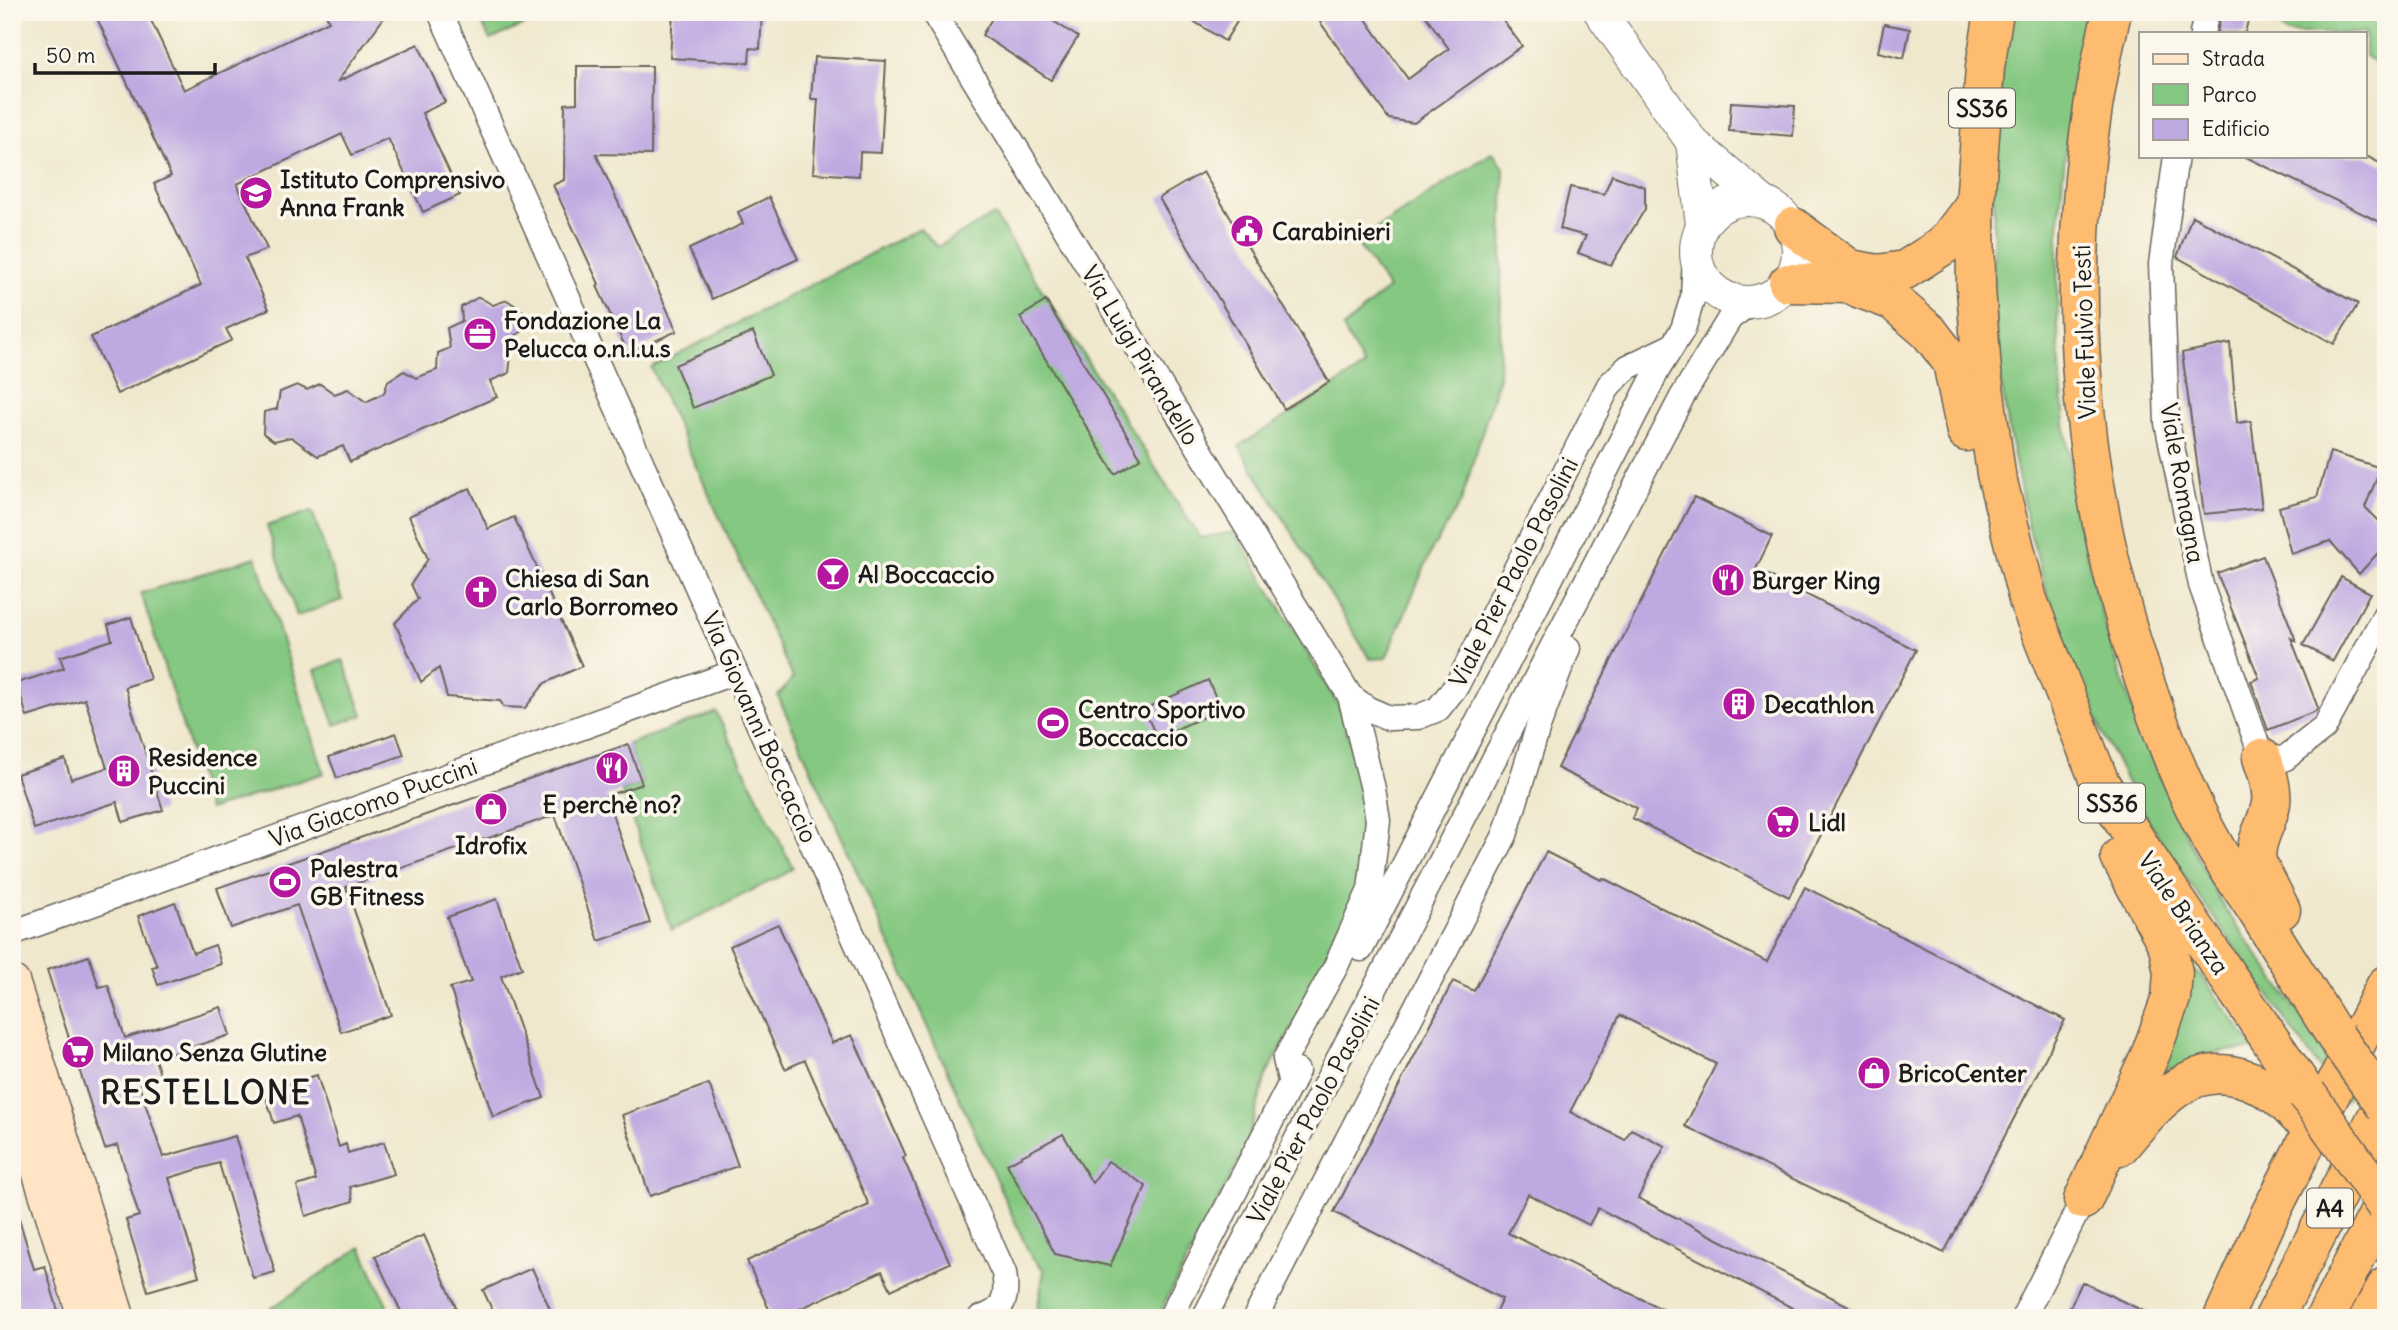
<svg xmlns="http://www.w3.org/2000/svg" width="2398" height="1330" font-family="Delius,sans-serif">
<style>
.green{fill:#85c881;stroke:#50724e;stroke-width:2}
.building{fill:#bfa9e1}
.lines{fill:none;stroke-linecap:round;stroke-linejoin:round}
.minor-casing{stroke:#66635a;stroke-width:27}
.tertiary-casing{stroke:#66635a;stroke-width:34}
.secondary-casing{stroke:#66635a;stroke-width:38}
.trunk-casing{stroke:#66635a;stroke-width:41}
.motorway-casing{stroke:#66635a;stroke-width:41}
.minor{stroke:#fff;stroke-width:24}
.tertiary{stroke:#fff;stroke-width:32}
.secondary{stroke:#ffe4c6;stroke-width:35}
.trunk{stroke:#febc70;stroke-width:38}
.motorway{stroke:#febc70;stroke-width:38}
.trunk-bridge-casing{stroke:#66635a;stroke-width:41;stroke-linecap:butt}
.trunk-bridge{stroke:#febc70;stroke-width:38}
.labels{text-anchor:middle;dominant-baseline:central;stroke-width:7;stroke-linejoin:round;paint-order:stroke}
.shield{fill:#fbf7ec;stroke:#5f5e5a;stroke-width:2}
.shield-label{font-size:23px;font-weight:bold;fill:#1c1c1c}
.poi-label{font-size:24px;font-weight:bold;fill:#1c1c1c;stroke:#fbf7ec;text-anchor:start}
.street-label{font-size:24px;fill:#1c1c1c;stroke:#fbf7ec}
.district-label{font-size:32px;font-weight:bold;letter-spacing:2px;fill:#1c1c1c;stroke:#fbf7ec}
</style>
<rect width="100%" height="100%" fill="#fbf7ec"/>
<filter id="ink" filterUnits="userSpaceOnUse"><feTurbulence type="fractalNoise" baseFrequency=".0143" numOctaves="2"/><feDisplacementMap in="SourceGraphic" scale="14" xChannelSelector="R" yChannelSelector="G"/><feConvolveMatrix kernelMatrix="1 2 1 2 8 2 1 2 1" color-interpolation-filters="sRGB"/></filter>
<filter id="wash" filterUnits="userSpaceOnUse"><feTurbulence type="fractalNoise" baseFrequency=".00686" numOctaves="4" result="noise"/><feDisplacementMap in="SourceGraphic" scale="28" xChannelSelector="R" yChannelSelector="G"/><feGaussianBlur stdDeviation="1.57" result="paint"/><feColorMatrix in="noise" values="0 0 0 0 0 0 0 0 0 0 0 0 0 0 0 0 0 1.4 0 .05"/><feComposite in="paint" operator="in"/></filter>
<g filter="url(#wash)">
<rect width="100%" height="100%" fill="#f0e8cd"/>
<g class="green">
<polygon points="477,12 554,12 490,40"/>
<path d="M 2007,12 L 2091,12 C 2027,271 2056,545 2165,788 C 2182,826 2200,865 2221,902 C 2232,920 2245,937 2257,954 C 2289,1000 2322,1045 2355,1091 L 2343,1102 L 2171,856 L 2132,793 L 2103,735 L 2072,663 L 2047,592 L 2028,525 L 2011,442 L 2001,382 L 1993,300 L 1994,145 Z"/>
<polygon points="2275,12 2386,12 2384,68 2365,56 2365,33 2286,33 2273,20"/>
<polygon points="1493,152 1504,168 1499,376 1461,502 1432,549 1386,658 1370,659 1239,446 1364,367 1343,328 1388,288 1359,246 1370,233"/>
<polygon points="994,215 1200,538 1235,532 1340,708 1358,767 1368,822 1364,883 1342,936 1266,1076 1245,1149 1157,1318 1036,1318 1044,1270 1030,1255 778,696 793,678 651,368 920,228 937,247"/>
<polygon points="312,511 342,600 297,616 267,526"/>
<polygon points="256,557 324,773 209,810 141,593"/>
<polygon points="343,660 363,715 335,725 315,670"/>
<polygon points="716,712 793,868 785,874 672,930 622,791 642,784 628,744"/>
<path d="M 2195,971 L 2202,977 L 2255,1049 C 2200,1051 2193,1058 2150,1090 L 2187,975 Z"/>
<polygon points="361,1247 393,1318 257,1318"/>
</g>
<g id="blocks">
<g class="building">
<polygon points="94,12 147,12 184,90 329,21 325,12 388,12 337,82 418,44 445,102 422,113 460,195 423,212 388,138 352,155 342,134 237,184 267,249 245,258 269,309 226,329 232,340 117,394 91,337 201,285 154,184 171,176"/>
<polygon points="673,12 762,12 760,49 750,48 749,63 670,58"/>
<polygon points="996,12 1039,12 1078,37 1051,80 982,35"/>
<polygon points="1179,12 1243,12 1225,41"/>
<polygon points="1313,12 1361,12 1408,79 1449,49 1423,12 1497,12 1522,46 1414,123 1389,119"/>
<polygon points="2221,12 2250,12 2245,33 2217,33"/>
<polygon points="1884,24 1910,29 1904,58 1878,52"/>
<polygon points="814,57 886,61 881,153 860,152 859,176 813,173 818,99 811,99"/>
<polygon points="577,66 652,66 651,155 596,154 677,331 628,353 597,286 599,284 553,185 564,180 565,104 577,103"/>
<polygon points="1731,102 1795,106 1793,136 1729,131"/>
<polygon points="2244,156 2366,156 2386,166 2386,225"/>
<polygon points="1203,172 1329,382 1284,409 1159,198"/>
<polygon points="1612,175 1645,187 1645,209 1611,265 1578,253 1586,236 1560,229 1570,187 1604,194"/>
<polygon points="769,197 798,259 712,299 689,249 743,224 738,212"/>
<polygon points="2192,216 2358,304 2334,344 2177,257"/>
<polygon points="479,297 493,305 507,300 526,313 523,331 513,337 509,373 490,381 497,397 350,462 343,446 318,456 291,437 274,441 263,433 264,412 277,409 280,392 297,385 307,390 320,384 335,394 348,389 366,402 384,393 388,381 404,371 416,378 437,370 438,353 450,348 447,328 462,321 461,307"/>
<polygon points="1046,301 1141,458 1115,474 1020,317"/>
<polygon points="753,332 771,375 693,408 675,365"/>
<polygon points="2230,343 2237,423 2251,421 2262,508 2204,514 2182,353"/>
<polygon points="2330,452 2381,468 2365,507 2386,528 2386,544 2359,574 2330,541 2291,554 2279,507 2317,497"/>
<polygon points="470,488 488,529 514,517 582,666 545,683 525,708 504,707 500,701 447,697 439,668 421,682 395,623 418,599 411,584 428,559 409,516"/>
<polygon points="1694,497 1772,536 1756,569 1916,650 1789,897 1632,818 1637,808 1557,768"/>
<polygon points="2263,556 2296,641 2291,638 2318,708 2316,711 2268,730 2251,681 2259,678 2217,573"/>
<polygon points="2341,577 2370,593 2333,661 2303,645"/>
<polygon points="131,617 150,679 125,687 163,810 123,822 117,802 34,829 17,774 65,759 71,779 107,768 85,699 27,717 17,683 64,668 60,657 112,640 108,625"/>
<polygon points="1208,680 1221,709 1157,738 1144,709"/>
<polygon points="396,733 404,755 337,778 329,757"/>
<polygon points="628,744 642,784 606,796 650,923 599,941 555,815 346,887 391,1015 341,1032 297,905 231,928 217,888"/>
<polygon points="1546,852 1601,880 1603,878 1767,962 1805,887 2065,1020 1944,1253 1685,1126 1716,1064 1620,1015 1570,1112 1625,1140 1631,1129 1665,1146 1638,1198 1872,1318 1812,1318 1598,1208 1589,1225 1528,1194 1508,1233 1680,1318 1493,1318 1502,1299 1334,1212 1453,981 1474,991"/>
<polygon points="497,899 522,968 501,976 544,1098 493,1117 450,988 471,982 447,917"/>
<polygon points="175,902 193,953 215,945 221,964 158,985 152,967 157,966 138,916"/>
<polygon points="778,924 832,1043 852,1035 906,1156 903,1158 950,1263 891,1290 882,1271 780,1318 773,1318 747,1261 869,1205 805,1060 785,1069 730,946"/>
<polygon points="89,956 99,987 108,985 125,1038 221,1007 230,1035 155,1059 161,1078 139,1085 163,1157 235,1136 275,1272 253,1278 219,1163 169,1178 199,1276 148,1291 126,1220 139,1216 118,1145 105,1149 47,970"/>
<polygon points="317,1075 339,1147 346,1144 348,1153 384,1142 394,1174 350,1187 353,1201 306,1216 297,1186 316,1180 297,1116 274,1123 264,1091"/>
<polygon points="709,1084 738,1166 650,1196 622,1115"/>
<polygon points="1063,1134 1092,1183 1108,1161 1146,1186 1110,1266 1055,1254 1007,1164"/>
<polygon points="17,1212 34,1269 45,1266 60,1318 12,1318 12,1213"/>
<polygon points="424,1235 456,1307 431,1318 404,1318 375,1256"/>
<polygon points="532,1268 554,1318 496,1318 483,1290"/>
<polygon points="2082,1282 2158,1318 2065,1318"/>
</g>
</g>
</g>
<g filter="url(#ink)">
<use href="#blocks" fill-opacity="0" stroke="#66635a" stroke-width="2"/>
<g class="lines">
<defs>
<g id="minor">
<path d="M 440,12 L 1004,1273 C 1008,1297 1005,1311 980,1318"/>
<polyline points="933,12 1350,696 1373,789 1378,820 1370,890 1336,966 1285,1059 1291,1084"/>
<polyline points="2202,33 2207,12"/>
<polyline points="2176,156 2161,264 2167,423 2201,585 2262,758 2284,759 2324,728 2386,613"/>
<polyline points="1350,696 1368,709 1389,718 1418,717 1438,709 1457,685 1609,385 1628,367 1672,346"/>
<polyline points="12,933 735,672"/>
<polyline points="1361,949 1658,369 1683,329 1693,297 1695,257"/>
<polyline points="1170,1318 1297,1071"/>
<polyline points="1204,1318 1682,397 1730,318 1750,303"/>
<polyline points="1255,1318 1505,835 1538,727 1568,648"/>
<polyline points="2023,1318 2083,1200"/>
</g>
<g id="tertiary">
<polyline points="1600,12 1692,142 1762,201"/>
<polyline points="1692,142 1702,225"/>
<circle cx="1747" cy="251" r="51"/>
</g>
<g id="secondary">
<polyline points="12,983 117,1318"/>
<polyline points="12,1083 86,1318"/>
</g>
<g id="trunk">
<polyline points="1994,12 1985,67 1975,204 1976,288 1982,372 1996,474 2028,600 2100,783 2144,853 2307,1094"/>
<path d="M 2112,12 C 2057,240 2071,473 2149,694 C 2167,746 2188,800 2216,849 C 2228,869 2242,888 2255,908 C 2282,951 2309,994 2336,1037"/>
<polyline points="1793,227 1850,269 1878,274 1905,270 1944,245 1975,204"/>
<polyline points="1788,283 1847,284 1893,301 1929,332 1952,362 1966,432"/>
<path d="M 2262,758 C 2267,772 2273,788 2271,803 C 2268,824 2253,841 2257,863 L 2281,910"/>
<path d="M 2120,1146 C 2137,1126 2155,1103 2177,1088 C 2219,1058 2267,1081 2297,1115"/>
<polyline points="2083,1200 2151,1053 2171,998 2173,973 2168,946 2120,857"/>
</g>
<g id="motorway">
<polyline points="2223,1318 2270,1214 2386,985"/>
<polyline points="2274,1318 2386,1099"/>
<polyline points="2325,1318 2386,1199"/>
<polyline points="2369,1318 2386,1287"/>
</g>
</defs>
<use href="#minor" class="minor-casing"/>
<use href="#tertiary" class="tertiary-casing"/>
<use href="#secondary" class="secondary-casing"/>
<use href="#trunk" class="trunk-casing"/>
<use href="#motorway" class="motorway-casing"/>
<use href="#minor" class="minor"/>
<use href="#tertiary" class="tertiary"/>
<use href="#secondary" class="secondary"/>
<use href="#trunk" class="trunk"/>
<use href="#motorway" class="motorway"/>
<defs>
<g id="trunk-bridge">
<polyline points="2336,1037 2386,1107"/>
<polyline points="2307,1094 2386,1206"/>
</g>
</defs>
<use href="#trunk-bridge" class="trunk-bridge-casing"/>
<use href="#trunk-bridge" class="trunk-bridge"/>
</g>
</g>
<defs>
<symbol id="school-disc" viewBox="-11 -11 22 22"><circle r="9.5" fill="#b5179e" stroke="#fbf7ec"/><path d="M0-5L7-2L0 1L-7-2ZM-4 1L0 2.5L4 1V4Q0 6-4 4Z" fill="#fff"/></symbol>
<symbol id="civic-disc" viewBox="-11 -11 22 22"><circle r="9.5" fill="#b5179e" stroke="#fbf7ec"/><path d="M-.6-6.5H3V-4.5H.6V-3L4-1V1h2V6H-6V1h2V-1L-.6-3ZM-1.2 2.5V6h2.4V2.5Z" fill="#fff"/></symbol>
<symbol id="office-disc" viewBox="-11 -11 22 22"><circle r="9.5" fill="#b5179e" stroke="#fbf7ec"/><path d="M-6-3h4V-5.5h4V-3h4V5H-6ZM-1-4.5V-3h2v-1.5ZM-6 0V1H6V0Z" fill="#fff"/></symbol>
<symbol id="bar-disc" viewBox="-11 -11 22 22"><circle r="9.5" fill="#b5179e" stroke="#fbf7ec"/><path d="M-6-5H6L.8 .8V4.5H3.5V6h-7V4.5H-.8V.8Z" fill="#fff"/></symbol>
<symbol id="restaurant-disc" viewBox="-11 -11 22 22"><circle r="9.5" fill="#b5179e" stroke="#fbf7ec"/><path d="M-5-6h1v4h1v-4h1v4h1v-4h1v5L-1.5 .5V6h-2V.5L-5-1ZM5-6V6H3V1.5H1.5Q1.5-4 5-6Z" fill="#fff"/></symbol>
<symbol id="church-disc" viewBox="-11 -11 22 22"><circle r="9.5" fill="#b5179e" stroke="#fbf7ec"/><path d="M-1.2-6h2.4v3.5h3.3v2.4h-3.3V6h-2.4V-.1h-3.3v-2.4h3.3Z" fill="#fff"/></symbol>
<symbol id="building-disc" viewBox="-11 -11 22 22"><circle r="9.5" fill="#b5179e" stroke="#fbf7ec"/><path d="M-4-6H4V6H1V3H-1V6H-4ZM-2.5-4.3h1.7v1.8h-1.7ZM.8-4.3h1.7v1.8H.8ZM-2.5-1h1.7V.8h-1.7ZM.8-1h1.7V.8H.8Z" fill="#fff"/></symbol>
<symbol id="stadium-disc" viewBox="-11 -11 22 22"><circle r="9.5" fill="#b5179e" stroke="#fbf7ec"/><path d="M0-5a6.5 5 0 1 0 0 10a6.5 5 0 1 0 0-10ZM-3.5-1.8h7v3.6h-7Z" fill="#fff"/></symbol>
<symbol id="shop-disc" viewBox="-11 -11 22 22"><circle r="9.5" fill="#b5179e" stroke="#fbf7ec"/><path d="M-5-2.5h2.3a2.7 3.5 0 0 1 5.4 0H5L5.5 6h-11ZM-1.5-2.5h3a1.5 2.3 0 0 0-3 0Z" fill="#fff"/></symbol>
<symbol id="supermarket-disc" viewBox="-11 -11 22 22"><circle r="9.5" fill="#b5179e" stroke="#fbf7ec"/><path d="M-6-5.5h2.5l.6 2H6L4.5 2H-2.5L-4.4-4H-6ZM-1.5 3.2a1.3 1.3 0 1 0 .1 0ZM3 3.2a1.3 1.3 0 1 0 .1 0Z" fill="#fff"/></symbol>
</defs>
<g fill-rule="evenodd">
<use href="#school-disc" x="237" y="174" width="38" height="38"/>
<use href="#civic-disc" x="1228" y="212" width="38" height="38"/>
<use href="#office-disc" x="461" y="315" width="38" height="38"/>
<use href="#bar-disc" x="814" y="555" width="38" height="38"/>
<use href="#restaurant-disc" x="1709" y="561" width="38" height="38"/>
<use href="#church-disc" x="462" y="573" width="38" height="38"/>
<use href="#building-disc" x="1720" y="685" width="38" height="38"/>
<use href="#stadium-disc" x="1034" y="704" width="38" height="38"/>
<use href="#restaurant-disc" x="593" y="749" width="38" height="38"/>
<use href="#building-disc" x="105" y="752" width="38" height="38"/>
<use href="#shop-disc" x="472" y="790" width="38" height="38"/>
<use href="#supermarket-disc" x="1764" y="803" width="38" height="38"/>
<use href="#stadium-disc" x="266" y="863" width="38" height="38"/>
<use href="#supermarket-disc" x="59" y="1033" width="38" height="38"/>
<use href="#shop-disc" x="1855" y="1054" width="38" height="38"/>
</g>
<g class="labels">
<g class="shield">
<rect x="1949" y="88.5" width="66" height="39" rx="5"/>
<rect x="2079" y="783.5" width="66" height="39" rx="5"/>
<rect x="2307" y="1188.5" width="46" height="39" rx="5"/>
</g>
<g class="shield-label">
<text x="1982" y="108">SS36</text>
<text x="2112" y="803">SS36</text>
<text x="2330" y="1208">A4</text>
</g>
<g class="poi-label">
<text x="280" y="179">Istituto Comprensivo<tspan x="280" dy="28">Anna Frank</tspan></text>
<text x="1272" y="231">Carabinieri</text>
<text x="504" y="320">Fondazione La<tspan x="504" dy="28">Pelucca o.n.l.u.s</tspan></text>
<text x="858" y="574">Al Boccaccio</text>
<text x="505" y="578">Chiesa di San<tspan x="505" dy="28">Carlo Borromeo</tspan></text>
<text x="1752" y="580">Burger King</text>
<text x="1764" y="704">Decathlon</text>
<text x="1078" y="709">Centro Sportivo<tspan x="1078" dy="28">Boccaccio</tspan></text>
<text x="148" y="757">Residence<tspan x="148" dy="28">Puccini</tspan></text>
<text x="612" y="804" text-anchor="middle">E perchè no?</text>
<text x="1808" y="822">Lidl</text>
<text x="491" y="845" text-anchor="middle">Idrofix</text>
<text x="310" y="868">Palestra<tspan x="310" dy="28">GB Fitness</tspan></text>
<text x="102" y="1052">Milano Senza Glutine</text>
<text x="1898" y="1073">BricoCenter</text>
</g>
<g class="street-label">
<text transform="translate(2084 332) rotate(-92)">Viale Fulvio Testi</text>
<text transform="translate(1141 355) rotate(59)">Via Luigi Pirandello</text>
<text transform="translate(2183 483) rotate(80)">Viale Romagna</text>
<text transform="translate(1513 572) rotate(-63)">Viale Pier Paolo Pasolini</text>
<text transform="translate(760 727) rotate(66)">Via Giovanni Boccaccio</text>
<text transform="translate(373 802) rotate(-20)">Via Giacomo Puccini</text>
<text transform="translate(2184 913) rotate(56)">Viale Brianza</text>
<text transform="translate(1313 1110) rotate(-62)">Viale Pier Paolo Pasolini</text>
</g>
<g class="district-label">
<text x="206" y="1092">RESTELLONE</text>
</g>
</g>
<rect width="2398" height="1330" fill="none" stroke="#fbf7ec" stroke-width="42"/>
<rect x="2139" y="32" width="228" height="126" fill="#fbf7ec" stroke="#a29f99" stroke-width="2"/>
<rect x="2153" y="54" width="35" height="10" fill="#ffe4c6" stroke="#a29f99" stroke-width="2"/>
<text x="2202" y="66" font-size="21" fill="#1c1c1c">Strada</text>
<rect x="2153" y="84" width="35" height="21" fill="#85c881" stroke="#a29f99" stroke-width="2"/>
<text x="2202" y="102" font-size="21" fill="#1c1c1c">Parco</text>
<rect x="2153" y="119" width="35" height="21" fill="#bfa9e1" stroke="#a29f99" stroke-width="2"/>
<text x="2202" y="136" font-size="21" fill="#1c1c1c">Edificio</text>
<path d="M35 63v10h180v-10" fill="none" stroke="#1c1c1c" stroke-width="3.5"/>
<text x="46" y="63" font-size="21" fill="#1c1c1c" stroke="#fbf7ec" stroke-width="5" paint-order="stroke">50 m</text>
</svg>
